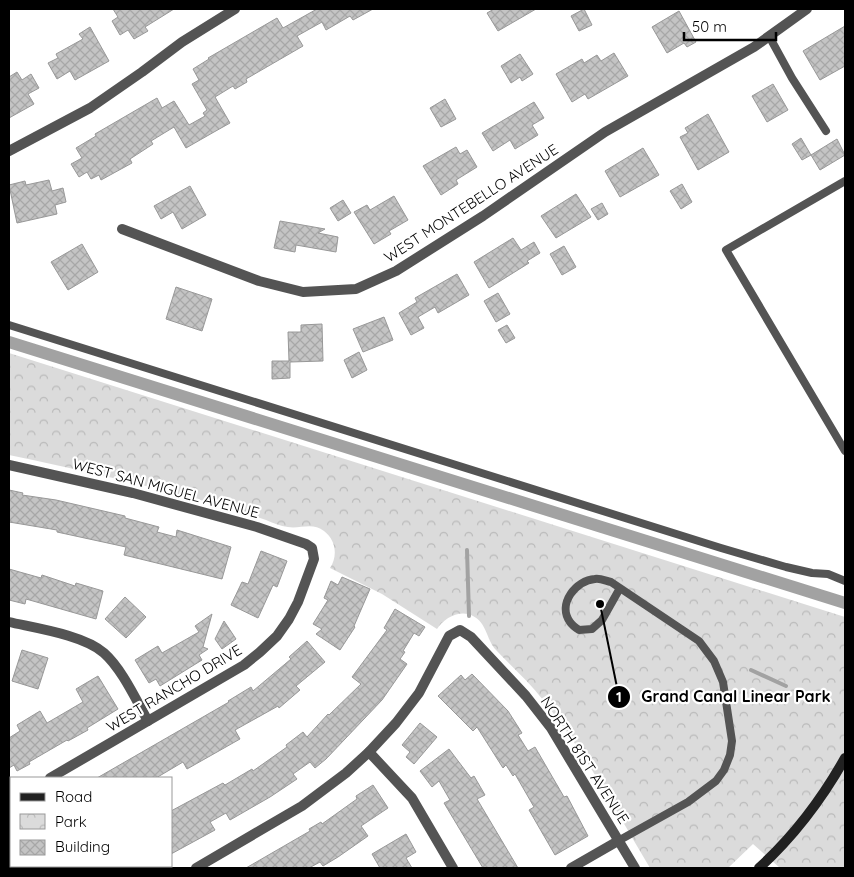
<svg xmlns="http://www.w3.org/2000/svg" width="854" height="877" font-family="Quicksand,sans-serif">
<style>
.park{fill:url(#park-crowns)}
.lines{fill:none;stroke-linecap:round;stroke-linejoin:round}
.stream{stroke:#a2a2a2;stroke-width:4}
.canal{stroke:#a2a2a2;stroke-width:12}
.building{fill:url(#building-cross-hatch);stroke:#989898}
.lane{stroke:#545454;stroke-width:8}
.street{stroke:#545454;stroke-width:10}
.secondary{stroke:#212121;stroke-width:10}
.labels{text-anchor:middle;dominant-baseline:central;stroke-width:4.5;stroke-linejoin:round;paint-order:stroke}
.street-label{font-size:15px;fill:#000;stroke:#fff}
.leader{fill:none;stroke:#000;stroke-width:2}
.callout-dot{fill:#000;stroke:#fff;stroke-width:2}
.mark-label{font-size:15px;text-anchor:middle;font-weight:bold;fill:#fff}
.callout-label{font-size:16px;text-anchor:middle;font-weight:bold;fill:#000;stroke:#fff;stroke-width:4.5;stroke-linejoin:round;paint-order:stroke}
</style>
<defs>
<pattern id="park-crowns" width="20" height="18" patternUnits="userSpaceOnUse" patternTransform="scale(1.25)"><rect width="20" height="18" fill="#dbdbdb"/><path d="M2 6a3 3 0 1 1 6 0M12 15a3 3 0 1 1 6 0" fill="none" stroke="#bababa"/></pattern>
<pattern id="building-cross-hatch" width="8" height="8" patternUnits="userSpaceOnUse" patternTransform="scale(1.25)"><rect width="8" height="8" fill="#c4c4c4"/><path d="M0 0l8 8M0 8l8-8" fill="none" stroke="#a7a7a7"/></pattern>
</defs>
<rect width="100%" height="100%" fill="#fff"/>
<path class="park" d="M 9,353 L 845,617 L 845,868 L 780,868 L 753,844 L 728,868 L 650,868 C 616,811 585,752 543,700 C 529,682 512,667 496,650 C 486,639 487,623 473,616 C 460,609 444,618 437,629 L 382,594 L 330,568 C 338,556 336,540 324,531 C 313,522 300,529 288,527 C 280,526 273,523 266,520 C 247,514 228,507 208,502 C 142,484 76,469 9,455 Z"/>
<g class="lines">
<g class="stream">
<polyline points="467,550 469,616"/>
<polyline points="751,670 786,686"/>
</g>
<polyline class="canal" points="9,342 845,603"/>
</g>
<g class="building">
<polygon points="113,9 174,9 145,27 148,31 134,39 128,30 120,35 112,21 118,17"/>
<polygon points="317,9 373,9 353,20 350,16 326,30 322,22 297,36 303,46 246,79 247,82 235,89 233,86 215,97 230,123 214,132 186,148 174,127 151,141 153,144 130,159 132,163 101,180 99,175 91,179 87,172 79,177 71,164 82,158 76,148 96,136 95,134 157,98 162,108 174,101 189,125 205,116 203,113 207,110 192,84 199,80 193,69 209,59 208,58 277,18 283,28"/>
<polygon points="494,9 536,9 498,31 487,13"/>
<polygon points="584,9 592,25 579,31 571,16"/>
<polygon points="679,11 696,42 687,47 684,43 667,53 652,27"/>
<polygon points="845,26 845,66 820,80 803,51"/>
<polygon points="90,27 109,61 75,80 70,71 57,79 48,63 58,58 56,54 83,39 79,34"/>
<polygon points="614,53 628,76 588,99 585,94 572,102 556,74 582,59 584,63 597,55 601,61"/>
<polygon points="520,54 533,74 522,81 520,77 511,83 501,66"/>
<polygon points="17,72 22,80 31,74 39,88 28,94 34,104 9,118 9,77"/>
<polygon points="773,84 788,110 767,122 752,96"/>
<polygon points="445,99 456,119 441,127 430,108"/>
<polygon points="534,102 544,118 532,125 538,135 515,149 510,140 493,151 482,133"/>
<polygon points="708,114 729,152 698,170 680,137 688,133 685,128"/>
<polygon points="801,138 811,155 837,139 845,155 820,170 811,155 802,160 792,144"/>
<polygon points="456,147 460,154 467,150 477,167 456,180 458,184 441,195 423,166"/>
<polygon points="643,148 659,175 620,197 605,171"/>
<polygon points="49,180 52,191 63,188 66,202 55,205 57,214 17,223 9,185 25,181 26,185"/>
<polygon points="682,184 692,202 681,209 670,191"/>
<polygon points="190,186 206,215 182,229 173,212 161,219 154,206"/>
<polygon points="576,194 591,217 556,238 541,216"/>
<polygon points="394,196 408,220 389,231 391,234 374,244 354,212 367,205 370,210"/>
<polygon points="343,200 351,213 338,221 330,208"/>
<polygon points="602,203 608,214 598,220 591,209"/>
<polygon points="280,221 325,229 318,233 338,237 336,252 296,245 295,252 274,248"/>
<polygon points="513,238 521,250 534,242 540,253 527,261 529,263 489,288 474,262"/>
<polygon points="82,244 98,272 68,290 51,262"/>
<polygon points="564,246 576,267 562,275 550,254"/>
<polygon points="457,274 469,295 438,313 435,307 418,317 424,328 411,335 399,313 417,302 415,298"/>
<polygon points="176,287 212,299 202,331 166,319"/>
<polygon points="498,293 510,314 496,322 484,301"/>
<polygon points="384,317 393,340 363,352 353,329"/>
<polygon points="322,324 323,361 290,362 290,378 272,379 272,361 289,361 288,332 301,332 301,325"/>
<polygon points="507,325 515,338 506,343 498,330"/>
<polygon points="359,352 367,370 352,378 344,360"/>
<polygon points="9,490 23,493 22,495 56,500 125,516 125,518 159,527 157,532 176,537 177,530 231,547 222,579 124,555 126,547 57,532 57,530 9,522"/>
<polygon points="261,551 287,561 277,587 273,585 258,618 231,605 242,582 248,584"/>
<polygon points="9,569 41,578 42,575 75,586 76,583 103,591 96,619 26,599 25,604 9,600"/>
<polygon points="342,577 370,589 354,626 355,627 340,650 316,634 322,629 313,624 328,600 324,598 331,581 338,585"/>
<polygon points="125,597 146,617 126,638 105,619"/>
<polygon points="395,609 425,627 419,636 414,633 403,651 405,652 400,659 407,664 382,700 326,759 315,768 310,762 293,774 297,779 270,797 230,820 226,813 210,822 215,830 171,854 171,811 223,783 225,785 252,769 253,771 287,747 286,745 303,732 307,737 328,714 329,715 361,684 352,677 387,630 384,628"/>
<polygon points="212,614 203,647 208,649 199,655 202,660 160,686 156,679 149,683 135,660 158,646 162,653 199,632 195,626"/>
<polygon points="224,621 236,639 222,649 215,639"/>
<polygon points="307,641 325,662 296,686 300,690 279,708 278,706 235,730 240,739 187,769 183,762 156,778 97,778 229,702 228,701 251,687 253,691 291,659 289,657"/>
<polygon points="22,650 48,658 38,689 12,681"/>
<polygon points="472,674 508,711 522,733 518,735 528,751 535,747 564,797 567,796 588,836 555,855 529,810 534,807 515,774 513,776 506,765 503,768 477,727 473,731 438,696 461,675 465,680"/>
<polygon points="98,676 118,709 87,728 88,730 68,741 67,740 29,762 30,764 17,771 14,765 9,768 9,738 20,731 17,725 40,711 47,723 83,702 76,689"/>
<polygon points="420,723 437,737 414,764 406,757 410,752 402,745"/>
<polygon points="449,749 471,778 474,776 485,795 477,799 518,868 483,868 444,803 450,800 439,781 432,787 420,771"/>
<polygon points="373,785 388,808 361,826 368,836 338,857 323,866 320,862 309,868 246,868 310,831 309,829 321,822 322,824 357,799 356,796"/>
<polygon points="406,834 416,852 406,858 412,868 380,868 372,854"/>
</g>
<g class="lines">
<g class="lane">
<polyline points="769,36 792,78 826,131"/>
<polyline points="845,181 726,250 845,451"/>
<polyline points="9,325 721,548 786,567 812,573 828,574 845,581"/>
<path d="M 618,841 L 688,802 L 716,781 L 724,770 L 730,755 L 732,741 L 723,682 L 714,661 L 699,641 L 611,582 C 606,581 600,578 595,579 C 576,580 557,604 570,622 C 572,625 576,628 579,630 L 592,629 L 602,620 L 620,588"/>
</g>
<g class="street">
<polyline points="9,151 90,108 142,72 182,42 235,9"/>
<polyline points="122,229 259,281 303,292 356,289 396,271 483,216 605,132 754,47 807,9"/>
<polyline points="9,465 133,493 257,527 306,544 312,548 314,559 298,602 289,619 277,636 260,652 244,665 50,778"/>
<path d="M 9,622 C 35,628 84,635 104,653 C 122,669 136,700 148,721"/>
<polyline points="369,752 412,798 453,868"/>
<polyline points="9,803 11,801"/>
<polyline points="196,868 302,806 346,773 369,752 396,723 419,693 449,636 460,630 471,637 526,696 551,728 635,868"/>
<polyline points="571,868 618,841"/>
</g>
<path class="secondary" d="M 759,868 C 794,836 822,799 845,758"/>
</g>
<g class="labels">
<g class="street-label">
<text transform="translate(471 203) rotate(-33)">WEST MONTEBELLO AVENUE</text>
<text transform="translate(166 488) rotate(15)">WEST SAN MIGUEL AVENUE</text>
<text transform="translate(174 688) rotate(-31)">WEST RANCHO DRIVE</text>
<text transform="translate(585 760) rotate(57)">NORTH 81ST AVENUE</text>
</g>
</g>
<path class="leader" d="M600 604L619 697"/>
<g class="callout-dot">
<circle cx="600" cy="604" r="5"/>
<circle cx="619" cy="697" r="12"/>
</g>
<g class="mark-label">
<text x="619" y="702">1</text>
</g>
<g class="callout-label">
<text x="736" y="702">Grand Canal Linear Park</text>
</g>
<rect width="854" height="877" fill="none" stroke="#000000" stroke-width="20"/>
<rect x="10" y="777" width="162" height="90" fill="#ffffff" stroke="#999999"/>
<rect x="20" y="793" width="25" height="8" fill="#212121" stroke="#999999"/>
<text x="55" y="802" font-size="15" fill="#000000">Road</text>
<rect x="20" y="814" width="25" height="15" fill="url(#park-crowns)" stroke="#999999"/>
<text x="55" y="827" font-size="15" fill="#000000">Park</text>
<rect x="20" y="840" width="25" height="15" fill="url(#building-cross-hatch)" stroke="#999999"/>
<text x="55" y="852" font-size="15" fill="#000000">Building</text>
<path d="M684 32v8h92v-8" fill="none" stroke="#000000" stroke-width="2.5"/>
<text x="692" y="32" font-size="15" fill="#000000" stroke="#ffffff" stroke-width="4" paint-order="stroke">50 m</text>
</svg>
